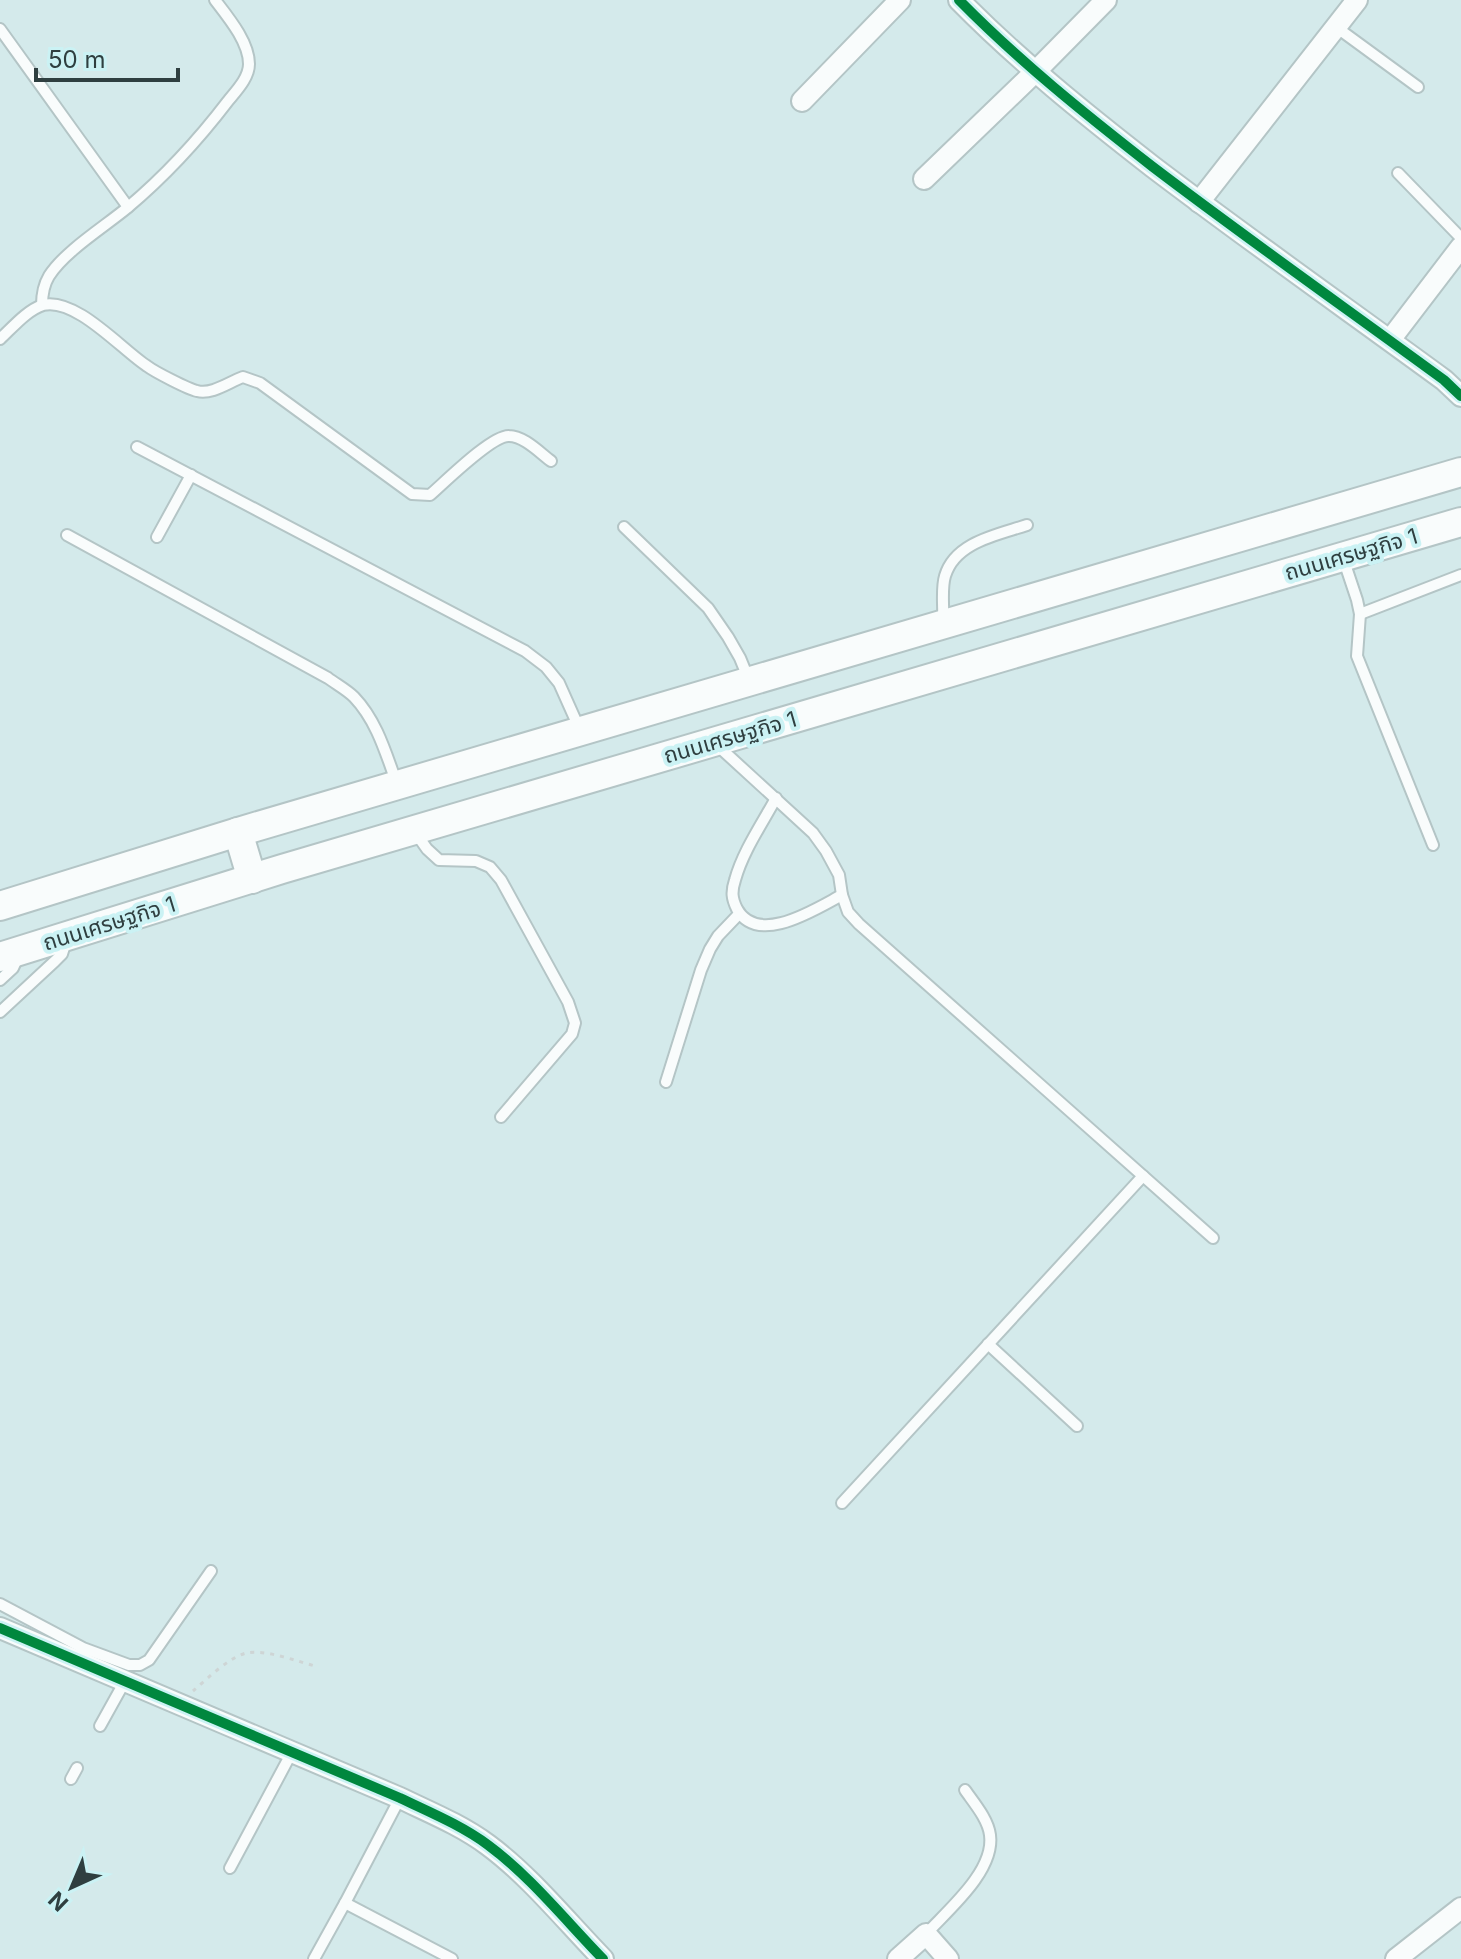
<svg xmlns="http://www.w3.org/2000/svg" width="1461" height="1959" font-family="Inter,'Noto Sans Thai',sans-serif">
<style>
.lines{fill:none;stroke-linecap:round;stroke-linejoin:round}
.lane-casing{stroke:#b4c5c6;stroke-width:14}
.street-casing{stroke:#b4c5c6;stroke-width:24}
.secondary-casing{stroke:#b4c5c6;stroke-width:32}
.path{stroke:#ced5d5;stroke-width:3;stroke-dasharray:4 6;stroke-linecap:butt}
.lane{stroke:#f9fcfc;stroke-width:10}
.street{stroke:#f9fcfc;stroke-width:20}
.secondary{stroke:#f9fcfc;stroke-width:28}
.cycleway-casing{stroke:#cbf2f4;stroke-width:15}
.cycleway{stroke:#00873e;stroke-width:10}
.labels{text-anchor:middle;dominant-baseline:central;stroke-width:8;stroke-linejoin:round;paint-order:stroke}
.street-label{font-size:22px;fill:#2f3f40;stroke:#cbf2f4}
</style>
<rect width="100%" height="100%" fill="#d4eaeb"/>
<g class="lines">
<defs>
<g id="lane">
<polyline points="1336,27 1418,87"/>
<polyline points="0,29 128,207"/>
<polyline points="1398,173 1461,238"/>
<path d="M 42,305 C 42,295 43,286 49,276 C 65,251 104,227 127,208 C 164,177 199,139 228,101 C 236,91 249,78 249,64 C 249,42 228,17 215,0"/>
<path d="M 0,339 C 12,328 27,310 43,305 C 76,297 122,350 147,366 C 155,372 188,389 197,391 C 212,395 229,382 243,377 L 260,383 L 412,494 L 430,495 C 445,482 492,435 509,436 C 524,436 540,453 551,461"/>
<polyline points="137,447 525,651 546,667 559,683 580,730"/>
<polyline points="624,527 708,608 728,637 740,658 749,680"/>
<path d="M 67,535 L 328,678 C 336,684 347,690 354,697 C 377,721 386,754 397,784"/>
<polyline points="157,537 191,475"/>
<polyline points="1344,561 1357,600 1360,614 1357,656 1433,845"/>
<polyline points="1360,614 1461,575"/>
<path d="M 943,621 C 944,607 941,589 945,576 C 955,542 997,535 1027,525"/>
<polyline points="718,746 813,833 826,851 839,875 842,895 848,912 859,924 1213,1238"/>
<path d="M 776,798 C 762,824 743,851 735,880 C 731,892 732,899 737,909 C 758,947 817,908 842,895"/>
<polyline points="415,832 427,849 439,860 476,861 490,867 501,880 568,1002 575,1023 572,1034 501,1117"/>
<polyline points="0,980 13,968 18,957"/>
<polyline points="0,1012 55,961 62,954 66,941"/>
<polyline points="666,1082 701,970 710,949 718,936 739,914"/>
<polyline points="988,1344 1077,1426"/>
<polyline points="842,1503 1143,1176"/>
<polyline points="0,1604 83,1648 129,1665 140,1665 149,1660 211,1571"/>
<polyline points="100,1726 125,1681"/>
<polyline points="71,1779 77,1768"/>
<polyline points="230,1868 292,1752"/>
<polyline points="345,1903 452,1959"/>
<path d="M 926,1934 C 948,1910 995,1871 990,1835 C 988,1819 974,1803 965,1790"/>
<polyline points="314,1959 345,1903 400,1798"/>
</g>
<g id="street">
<path d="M 959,0 C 1019,61 1085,114 1153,167 C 1249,240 1347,309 1444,380 L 1461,396"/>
<polyline points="802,101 900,0"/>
<polyline points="924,179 1035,72 1106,0"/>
<polyline points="1199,202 1357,0"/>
<polyline points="1390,340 1461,247"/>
<path d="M 0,1628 L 400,1798 C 429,1812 461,1825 488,1845 C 530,1876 566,1921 603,1959"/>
<polyline points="898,1959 926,1934 948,1959"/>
<polyline points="1396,1959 1461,1908"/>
</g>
<g id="secondary">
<polyline points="238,832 252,879"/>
<polyline points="0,906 238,832 1461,472"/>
<polyline points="0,957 282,869 1461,522"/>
</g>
</defs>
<use href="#lane" class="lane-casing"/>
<use href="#street" class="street-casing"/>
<use href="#secondary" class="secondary-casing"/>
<path class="path" d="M 193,1691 C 207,1679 228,1658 246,1653 C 265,1649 296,1661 315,1666"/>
<use href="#lane" class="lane"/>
<use href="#street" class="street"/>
<use href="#secondary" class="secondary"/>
<defs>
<g id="cycleway">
<path d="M 959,0 C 1019,61 1085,114 1153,167 C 1249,240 1347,309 1444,380 L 1461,396"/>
<path d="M 0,1628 L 400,1798 C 429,1812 461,1825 488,1845 C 530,1876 566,1921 603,1959"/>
</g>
</defs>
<use href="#cycleway" class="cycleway-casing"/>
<use href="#cycleway" class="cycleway"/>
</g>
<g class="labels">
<g class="street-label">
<text transform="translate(1351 554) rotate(-16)">ถนนเศรษฐกิจ 1</text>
<text transform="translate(730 737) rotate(-16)">ถนนเศรษฐกิจ 1</text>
<text transform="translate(109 923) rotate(-17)">ถนนเศรษฐกิจ 1</text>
</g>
</g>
<g transform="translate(72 1887) rotate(224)" stroke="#cbf2f4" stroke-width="6" paint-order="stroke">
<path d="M0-6L14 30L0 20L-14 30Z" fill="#2f3f40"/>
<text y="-12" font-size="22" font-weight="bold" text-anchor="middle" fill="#2f3f40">N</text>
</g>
<path d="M36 68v12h142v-12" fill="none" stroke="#2f3f40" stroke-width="4"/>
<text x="48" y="68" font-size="24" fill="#2f3f40" stroke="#cbf2f4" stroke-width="6" paint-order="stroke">50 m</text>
</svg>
